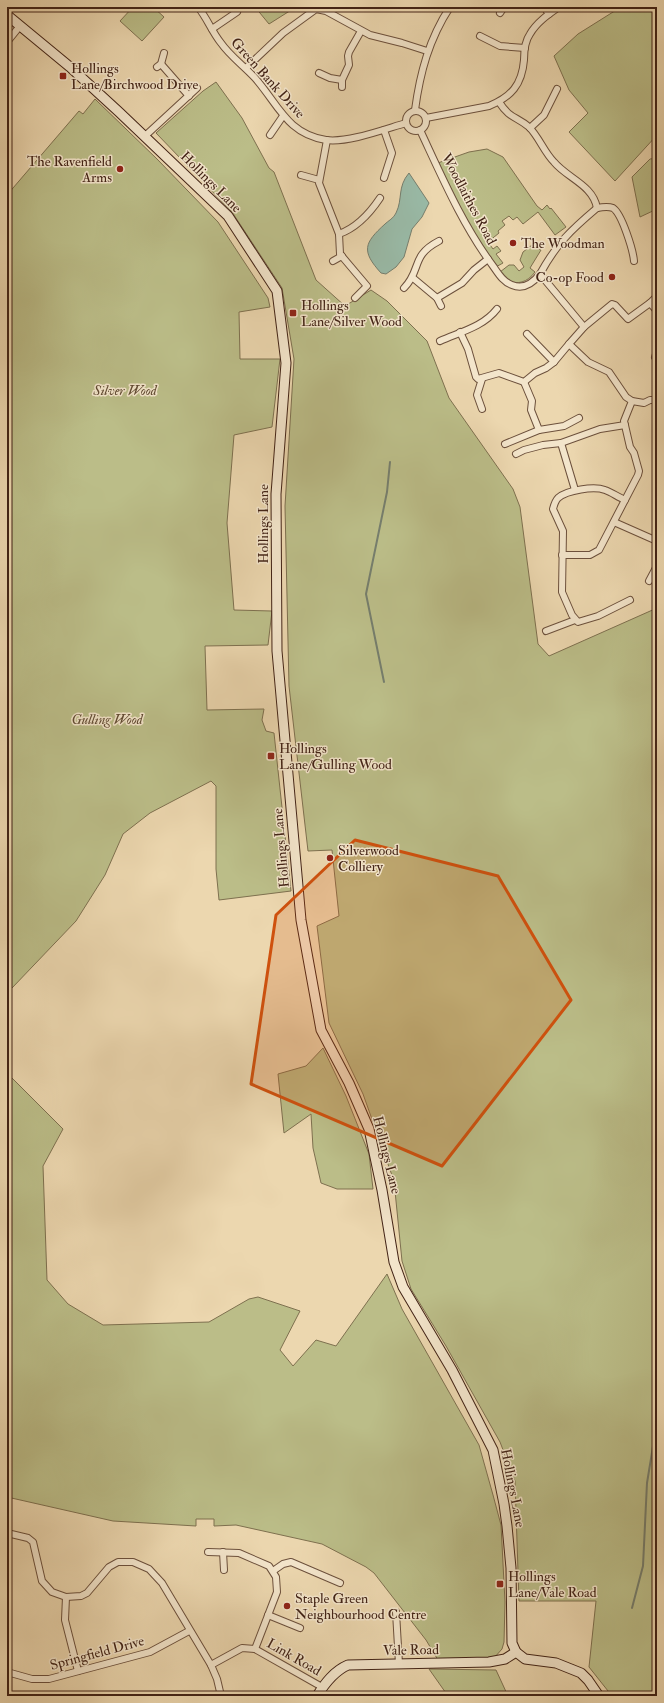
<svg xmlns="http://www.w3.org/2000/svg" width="664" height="1703" font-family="'IM FELL Double Pica',serif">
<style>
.green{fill:#bbbd88;stroke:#7e704f}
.water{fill:#99baa7;stroke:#767e6d}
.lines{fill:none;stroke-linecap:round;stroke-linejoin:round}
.stream{stroke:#767e6d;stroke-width:2}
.street-casing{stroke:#6c503c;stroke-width:8}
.secondary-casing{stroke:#422316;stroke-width:11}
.street{stroke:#f3e5cb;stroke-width:6}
.secondary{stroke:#f3e5cb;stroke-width:9}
.marked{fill:#cf510e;fill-opacity:0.2;stroke:#cf510e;stroke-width:3;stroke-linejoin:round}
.poi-dot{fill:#8f2418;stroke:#f3e5cb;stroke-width:1.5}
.labels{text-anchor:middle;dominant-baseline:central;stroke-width:3;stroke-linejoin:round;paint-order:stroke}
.poi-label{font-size:14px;fill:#422316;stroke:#f3e5cb;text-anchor:start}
.street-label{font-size:14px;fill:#422316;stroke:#f3e5cb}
.park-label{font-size:14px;font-style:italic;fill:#604a32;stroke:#f3e5cb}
</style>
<rect width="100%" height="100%" fill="#ecd7af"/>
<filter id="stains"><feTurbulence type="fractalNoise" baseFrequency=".005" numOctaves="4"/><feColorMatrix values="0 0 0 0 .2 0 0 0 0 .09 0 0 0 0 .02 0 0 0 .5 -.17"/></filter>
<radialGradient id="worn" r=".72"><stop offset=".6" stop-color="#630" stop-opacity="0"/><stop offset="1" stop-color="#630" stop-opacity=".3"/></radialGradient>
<g class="green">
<polygon points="133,7 153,7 164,17 142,41 120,21"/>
<polygon points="255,7 296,7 269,24"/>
<polygon points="621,7 657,7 657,135 615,181 569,132 588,113 569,90 554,56 578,34"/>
<polygon points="216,82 242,118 269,168 274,172 316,280 345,306 371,290 387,301 427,341 449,398 513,489 520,507 538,644 549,656 657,608 657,1696 612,1696 589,1667 596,1601 519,1601 515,1481 500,1442 446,1346 411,1289 402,1261 394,1181 363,1094 329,1023 317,926 339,916 332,850 308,851 289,686 285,506 294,359 282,288 232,212 156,133 203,91"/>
<polygon points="95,99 157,159 218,222 268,298 270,307 239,312 240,359 280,359 272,427 234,435 227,523 234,610 272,611 268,645 205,646 207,710 264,709 262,720 266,731 274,733 291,891 219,900 216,869 216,786 211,781 150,813 123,834 105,875 76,921 12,988 7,985 7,195 79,111 83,114"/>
<polygon points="487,149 503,157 537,206 542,210 547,205 550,209 551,208 566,227 555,235 538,212 523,224 517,217 513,220 509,216 502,221 505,225 498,231 499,233 488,242 493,249 497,246 501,251 496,254 503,263 494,268 478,244 435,164 469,152"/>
<polygon points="657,158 657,209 640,217 632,177 650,159"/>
<path d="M 532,245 L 541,250 L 530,268 L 535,272 C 527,283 518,284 506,282 L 500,272 L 509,265 L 514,265 L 519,271 L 524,267 L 520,260 L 523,252 Z"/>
<polygon points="323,1048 346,1096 369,1154 373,1189 337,1189 321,1183 313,1148 311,1114 284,1133 278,1074 306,1066"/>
<polygon points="7,1073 63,1129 43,1166 47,1280 68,1304 103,1325 209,1322 249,1299 258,1297 300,1311 280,1350 293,1366 316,1340 336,1346 387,1274 402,1309 479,1445 493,1495 501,1525 505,1602 504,1642 502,1649 494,1658 438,1660 426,1640 374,1573 366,1567 322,1544 236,1525 214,1526 214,1519 196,1519 196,1526 113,1521 7,1497"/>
<polygon points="429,1669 496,1670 508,1696 448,1696"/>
</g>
<path class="water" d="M 409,173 L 429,203 L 422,217 L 412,229 L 404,257 L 396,267 L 386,274 L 381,273 C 361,251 364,243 385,224 C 388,221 394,218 396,213 C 403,199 397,187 409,173 Z"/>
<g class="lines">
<g class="stream">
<polyline points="384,682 366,594 387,492 390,462"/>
<polyline points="7,986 9,983"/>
<polyline points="632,1608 643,1566 647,1483 656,1428"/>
</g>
<defs>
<g id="street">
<path d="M 198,7 C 207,18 212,32 221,43 C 230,56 244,66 255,78 C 278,104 287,134 326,140 C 348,143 385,129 406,123"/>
<polyline points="544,7 549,14"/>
<polyline points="500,13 504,7"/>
<polyline points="212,29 237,12"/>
<polyline points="480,36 500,46 525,48"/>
<polyline points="7,42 20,26"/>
<polyline points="161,64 189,96"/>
<polyline points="157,67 161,64 164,53"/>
<polyline points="246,68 283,33 316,9 326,11 370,35 402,43 427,51"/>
<polyline points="319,73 330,78 342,80"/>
<polyline points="342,87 342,80 349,65 348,56 349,52 361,31"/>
<path d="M 499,102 C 510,119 516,116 529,127 C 539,137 544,152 554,162 C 567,178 593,185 597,208"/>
<path d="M 415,110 C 420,73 429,39 450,7"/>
<circle cx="416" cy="121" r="10"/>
<path d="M 426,118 L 489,106 C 511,97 522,85 524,60 C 524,52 525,41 530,34 C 537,22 549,14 559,7"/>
<polyline points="530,128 544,115 557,89"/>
<polyline points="384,130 392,153 384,178"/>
<path d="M 420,130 C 442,177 462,224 493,266 C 498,273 503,282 512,285 C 524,290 533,283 540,274"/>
<polyline points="270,135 283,116"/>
<polyline points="145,136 197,88"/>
<polyline points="327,140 319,183 339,234 340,254 367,286 355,298"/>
<polyline points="301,175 319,180"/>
<path d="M 597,208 C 602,207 608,206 613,208 C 622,214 633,250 634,261"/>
<path d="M 339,234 C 356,228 370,213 380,198"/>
<polyline points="333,261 342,256"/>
<polyline points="413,278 437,298 441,306"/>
<path d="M 404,288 C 422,270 410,256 439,241"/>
<polyline points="437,298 462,283 474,270 488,259"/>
<polyline points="650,303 657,296"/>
<polyline points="657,311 650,303 628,319 615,305 612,304 584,327 569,344 588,362 609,372 626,397 632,401 644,403 650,400 657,400"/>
<path d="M 584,327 L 540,274 C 557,243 571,230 597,208"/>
<polyline points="460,332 468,349 476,377 478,379 499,373 524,382 535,373 546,368 554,362 569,344"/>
<polyline points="527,334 554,362"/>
<path d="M 440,341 C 460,332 483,327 497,309"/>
<polyline points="655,357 657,351"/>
<polyline points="482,379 477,395 482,409"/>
<polyline points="524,382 532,401 531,410 539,430 564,426 579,418"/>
<polyline points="561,443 575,490"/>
<polyline points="505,444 539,430"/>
<polyline points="516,454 524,450 543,445 561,443 600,429 625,425"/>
<path d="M 625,500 C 618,497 611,492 605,490 C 594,486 567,490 558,498 C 556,500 554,505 553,509 L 563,531 L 562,592 L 572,615 L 578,622 L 598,616 L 630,600"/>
<polyline points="614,522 657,541"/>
<polyline points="562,555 590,555 599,550 638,475 639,471 634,453 630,447 624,421 632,401"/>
<polyline points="649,581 657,566"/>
<polyline points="546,631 575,620"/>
<polyline points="7,1533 28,1538 33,1542 42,1581 52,1592 66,1597 81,1596 87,1593 109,1567 118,1562 133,1562 149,1569 162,1583 211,1665 217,1679 221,1696"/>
<polyline points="208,1552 239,1553 269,1566 276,1577 277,1592 255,1649"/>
<polyline points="223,1552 224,1570"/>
<polyline points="273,1571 283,1564 291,1562 340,1583"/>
<polyline points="66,1597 65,1620 78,1671"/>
<polyline points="396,1612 399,1664"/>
<polyline points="268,1615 300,1628"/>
<polyline points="211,1665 242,1648 255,1649 322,1687"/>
<polyline points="7,1672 32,1679 49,1679 150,1652 189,1631"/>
</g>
<g id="secondary">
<polyline points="7,15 70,67 119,112 228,216 277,291 286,363 276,494 277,651 301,920 321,1030 349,1083 369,1129 382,1190 394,1262 403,1287 452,1370 493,1450 504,1504 507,1526 511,1568 512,1643 516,1652 525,1659 556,1663 581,1673 588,1680 599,1696"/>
<path d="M 317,1696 C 325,1683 334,1671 348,1665 L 489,1662 L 505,1659 L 516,1652"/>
</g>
</defs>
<use href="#street" class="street-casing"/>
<use href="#secondary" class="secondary-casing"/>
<use href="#street" class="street"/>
<use href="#secondary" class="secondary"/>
</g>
<path class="marked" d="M 355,840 L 498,876 L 571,1000 L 442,1166 L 251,1084 L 276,915 Z"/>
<g class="poi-dot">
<rect x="59" y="72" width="8" height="8" rx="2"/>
<circle cx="120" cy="169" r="4"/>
<circle cx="513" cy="243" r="4"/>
<circle cx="612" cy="277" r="4"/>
<rect x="289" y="309" width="8" height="8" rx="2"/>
<rect x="267" y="752" width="8" height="8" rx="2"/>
<circle cx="330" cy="858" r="4"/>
<rect x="496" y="1580" width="8" height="8" rx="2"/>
<circle cx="287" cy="1606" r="4"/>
</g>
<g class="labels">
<g class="poi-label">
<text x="71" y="68">Hollings<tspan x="71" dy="16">Lane/Birchwood Drive</tspan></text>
<text x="112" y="161" text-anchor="end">The Ravenfield<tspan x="112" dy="16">Arms</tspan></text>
<text x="521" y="243">The Woodman</text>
<text x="604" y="277" text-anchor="end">Co-op Food</text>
<text x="301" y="305">Hollings<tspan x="301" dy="16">Lane/Silver Wood</tspan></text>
<text x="279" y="748">Hollings<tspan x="279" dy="16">Lane/Gulling Wood</tspan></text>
<text x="338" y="850">Silverwood<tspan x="338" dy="16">Colliery</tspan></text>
<text x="508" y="1576">Hollings<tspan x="508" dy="16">Lane/Vale Road</tspan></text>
<text x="295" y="1598">Staple Green<tspan x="295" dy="16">Neighbourhood Centre</tspan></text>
</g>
<g class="street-label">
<text transform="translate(268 78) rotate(48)">Green Bank Drive</text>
<text transform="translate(211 182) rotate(45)">Hollings Lane</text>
<text transform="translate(469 199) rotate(62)">Woodlaithes Road</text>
<text transform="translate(263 524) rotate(-90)">Hollings Lane</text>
<text transform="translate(281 848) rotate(-95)">Hollings Lane</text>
<text transform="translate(387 1155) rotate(76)">Hollings Lane</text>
<text transform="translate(513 1488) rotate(79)">Hollings Lane</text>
<text transform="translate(411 1650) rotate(-1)">Vale Road</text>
<text transform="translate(97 1653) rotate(-15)">Springfield Drive</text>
<text transform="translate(294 1657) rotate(30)">Link Road</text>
</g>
<g class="park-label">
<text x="125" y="390">Silver Wood</text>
<text x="107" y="719">Gulling Wood</text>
</g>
</g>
<rect width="664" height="1703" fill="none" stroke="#ecd7af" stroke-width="24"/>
<rect x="8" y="8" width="648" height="1687" fill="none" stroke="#422316" stroke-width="2"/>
<rect x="12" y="12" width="640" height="1679" fill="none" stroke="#422316"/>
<rect width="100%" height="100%" filter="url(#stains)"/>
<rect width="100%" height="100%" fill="url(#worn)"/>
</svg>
